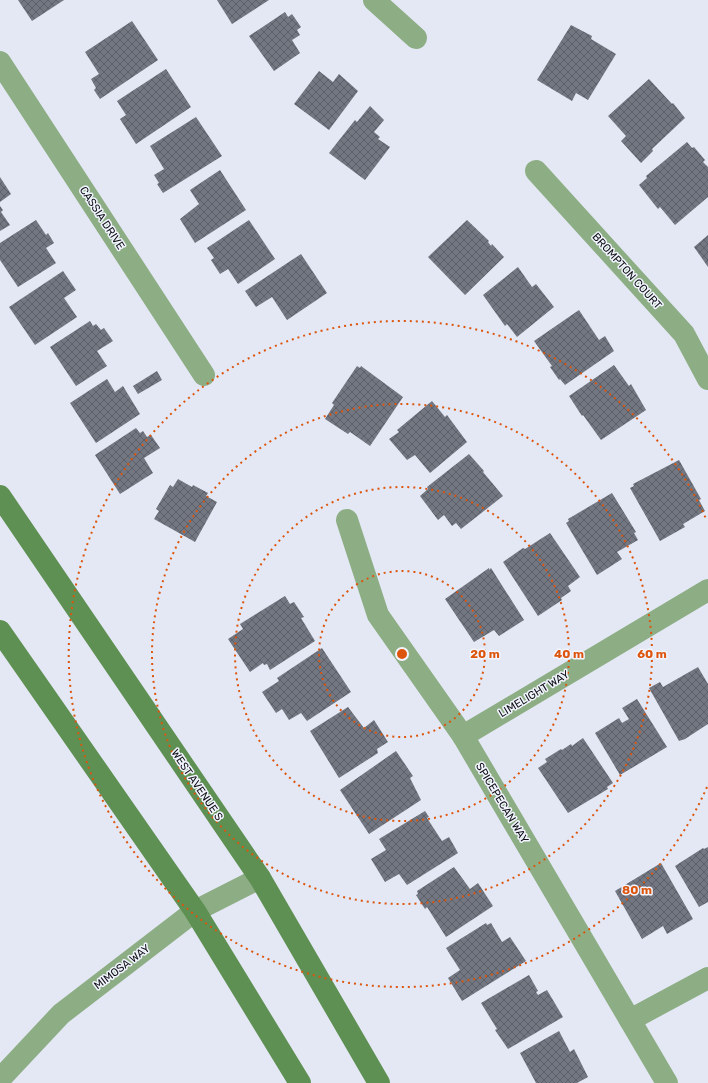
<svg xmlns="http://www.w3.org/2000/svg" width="708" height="1083" font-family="Rubik,sans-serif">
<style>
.building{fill:url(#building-cross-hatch)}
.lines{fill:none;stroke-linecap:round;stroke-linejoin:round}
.street{stroke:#8dae85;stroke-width:22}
.secondary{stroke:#5f9053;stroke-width:22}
.ring{fill:none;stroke:#dd550c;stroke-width:2;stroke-dasharray:2 4}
.labels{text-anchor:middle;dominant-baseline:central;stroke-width:3;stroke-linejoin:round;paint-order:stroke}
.street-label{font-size:11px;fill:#0e0f13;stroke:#f2f5ff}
.centre{fill:#dd550c;stroke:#f2f5ff;stroke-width:2}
.ring-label{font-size:12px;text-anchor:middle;font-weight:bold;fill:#dd550c;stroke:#f2f5ff;stroke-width:3;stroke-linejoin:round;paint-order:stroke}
</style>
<defs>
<pattern id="building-cross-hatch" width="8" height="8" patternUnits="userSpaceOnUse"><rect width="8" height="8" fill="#737781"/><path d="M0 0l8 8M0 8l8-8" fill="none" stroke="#5d6068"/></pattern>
</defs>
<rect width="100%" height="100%" fill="#e4e8f4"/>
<g class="building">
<polygon points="18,0 64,0 32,21"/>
<polygon points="217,0 269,0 232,24"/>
<polygon points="285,12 288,17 292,14 301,27 297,30 300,35 292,40 300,53 274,71 249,36"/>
<polygon points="132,21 158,60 100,99 94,90 96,88 91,79 99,74 85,52"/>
<polygon points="571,25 592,36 591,39 616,54 588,100 576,93 572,101 537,80"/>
<polygon points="166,69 191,107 136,144 120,119 126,115 117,101"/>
<polygon points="319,71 333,82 339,74 358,91 329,130 294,104"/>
<polygon points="649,79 672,104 673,103 685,118 652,149 653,151 641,163 621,141 626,136 608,116"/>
<polygon points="370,106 384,120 374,132 380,137 378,139 390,147 365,180 329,153 355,120 357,122"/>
<polygon points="196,117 222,156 163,193 157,184 159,183 154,175 164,169 150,146"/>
<polygon points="687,142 692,148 694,147 705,160 703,162 708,167 708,197 675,225 660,207 658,209 639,185 647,178 646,176"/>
<polygon points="220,170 246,210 195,243 180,219 199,204 190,190"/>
<polygon points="0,177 11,194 0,202"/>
<polygon points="0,206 3,210 1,212 10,225 0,231"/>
<polygon points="36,220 46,235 48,233 54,243 46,248 56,263 18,287 0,260 0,243"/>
<polygon points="249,220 275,259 238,284 228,269 220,274 211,260 214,258 207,248"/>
<polygon points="467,220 489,241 488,242 491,246 492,244 504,257 465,295 428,257"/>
<polygon points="708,235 708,267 694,247"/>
<polygon points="301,254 327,293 287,320 272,297 256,307 245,291"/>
<polygon points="518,267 532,287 536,284 554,307 517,337 507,324 505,326 483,295"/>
<polygon points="63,271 76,290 64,298 77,317 35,345 9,307"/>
<polygon points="579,310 599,340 605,336 614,351 565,385 560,379 559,380 550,367 552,366 534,341"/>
<polygon points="90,321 93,326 96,324 101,330 104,328 113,341 97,351 107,366 76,386 50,347"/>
<polygon points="614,365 629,386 631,384 646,410 601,440 583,415 582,416 569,396"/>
<polygon points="357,366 360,368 361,366 403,397 370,446 350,432 348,434 325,419 334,405 332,403"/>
<polygon points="157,371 162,380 138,394 133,386"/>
<polygon points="107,379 115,392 123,386 140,414 96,443 70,403"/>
<polygon points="432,401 445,417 447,415 467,442 430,473 415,455 407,460 389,439 399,432 397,430"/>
<polygon points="136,428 140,433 143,431 147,437 151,435 160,448 144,458 153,473 120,494 95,455"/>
<polygon points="469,454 484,471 483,472 503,496 461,529 456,523 452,526 444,515 438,520 420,496 428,489 427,487"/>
<polygon points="679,460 701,499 699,500 705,511 683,524 685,527 660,541 630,488 634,486 633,484"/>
<polygon points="178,479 192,487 193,485 208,493 206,496 217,502 195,542 154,519 159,511 156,509 170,485 173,487"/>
<polygon points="612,493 636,532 634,533 638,540 617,552 622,559 597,575 566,523 569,521 568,519"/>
<polygon points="550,533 580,577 568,586 571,591 561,598 562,600 538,616 503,562 523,548 525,549"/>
<polygon points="489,568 489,570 491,568 524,620 499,636 494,630 474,642 445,599"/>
<polygon points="285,596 290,604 294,602 304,617 301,618 315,641 270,670 267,664 264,665 263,663 250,672 228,639 243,629 240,624"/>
<polygon points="322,648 351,692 307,721 301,713 289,720 282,709 276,713 262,692 279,681 277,678"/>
<polygon points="698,667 708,684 708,724 685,739 679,741 649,688 660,682 663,687"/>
<polygon points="637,699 667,747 620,775 595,733 619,718 622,723 629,719 622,708"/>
<polygon points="348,707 364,728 374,720 388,742 377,749 378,753 339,778 310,731"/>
<polygon points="583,738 613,783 607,787 608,789 568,813 538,768 547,762 545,759 561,749 562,750 571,744 572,746"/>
<polygon points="396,751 413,776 410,778 421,800 369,834 340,790"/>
<polygon points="425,811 429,817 427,818 442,841 449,837 458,853 407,885 399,874 385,882 371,859 386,850 379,839"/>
<polygon points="708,847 708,902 699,907 675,866 703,848 704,849"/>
<polygon points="661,863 693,919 667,934 663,926 642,939 615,891"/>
<polygon points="454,867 470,889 478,883 493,906 446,937 427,907 425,909 416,895 418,894 417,891"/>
<polygon points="486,923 487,925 491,923 502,942 510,937 526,961 462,1001 448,978 460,970 446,948"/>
<polygon points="529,975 538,991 536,992 538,995 547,990 563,1017 508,1049 495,1030 497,1029 481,1003"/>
<polygon points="559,1031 570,1052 574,1049 588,1077 577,1083 536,1083 520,1053"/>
</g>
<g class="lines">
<g class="street">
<polyline points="374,0 416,38"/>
<polyline points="0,62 204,375"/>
<polyline points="536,171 684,334 708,379"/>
<polyline points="347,520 378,615 463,736 667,1083"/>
<polyline points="463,736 708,590"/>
<polyline points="630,1020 708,978"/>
<polyline points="0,1079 61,1014 195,911 260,878"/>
</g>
<g class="secondary">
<polyline points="0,496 260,878 379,1083"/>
<polyline points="0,631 195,911 300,1083"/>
</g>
</g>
<g class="ring">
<circle cx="402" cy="654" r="83"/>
<circle cx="402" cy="654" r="167"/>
<circle cx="402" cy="654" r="250"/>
<path d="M707 787A333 333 0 1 1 707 521"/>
</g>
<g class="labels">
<g class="street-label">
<text transform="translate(102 218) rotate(57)">CASSIA DRIVE</text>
<text transform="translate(627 271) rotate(48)">BROMPTON COURT</text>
<text transform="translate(534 694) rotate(-31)">LIMELIGHT WAY</text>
<text transform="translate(197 785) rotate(56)">WEST AVENUE S</text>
<text transform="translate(502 803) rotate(59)">SPICEPECAN WAY</text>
<text transform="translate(122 967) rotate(-37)">MIMOSA WAY</text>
</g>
</g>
<circle cx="402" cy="654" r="6" class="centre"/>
<g class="ring-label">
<text x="485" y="658">20 m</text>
<text x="569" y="658">40 m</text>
<text x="652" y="658">60 m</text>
<text x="637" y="894">80 m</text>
</g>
</svg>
